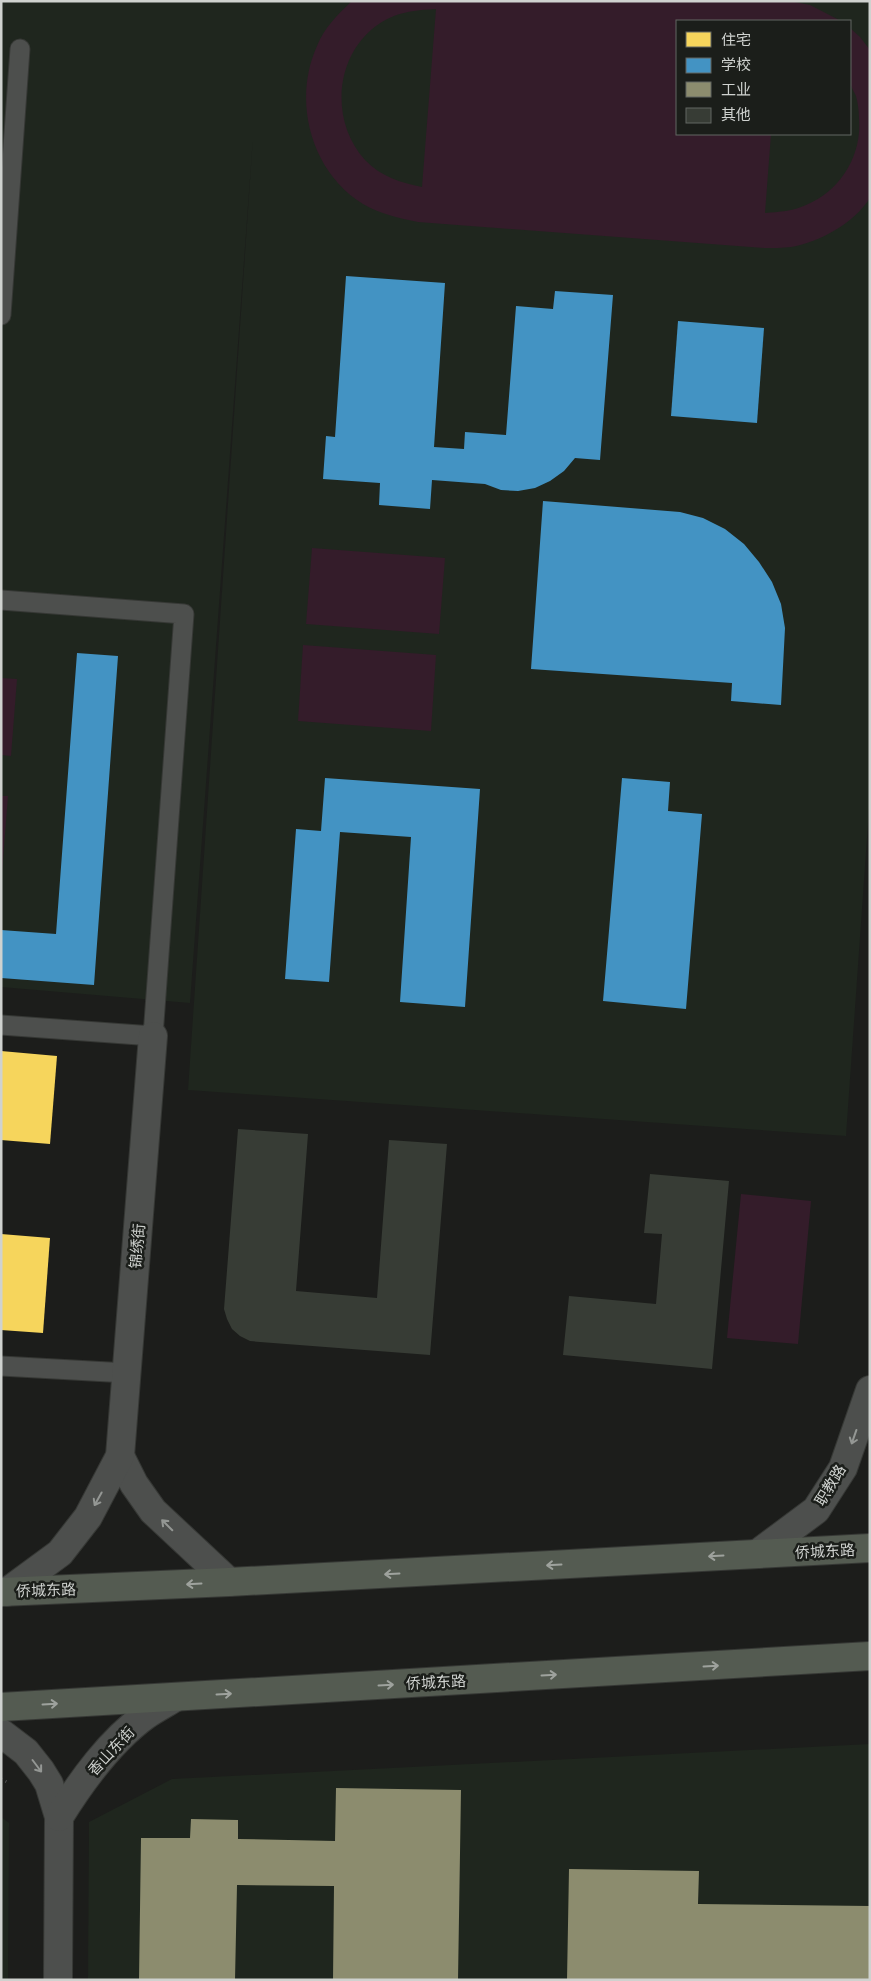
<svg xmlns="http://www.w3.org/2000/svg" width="871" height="1981" font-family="'PT Sans','Noto Sans SC',sans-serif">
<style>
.built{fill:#1f261e;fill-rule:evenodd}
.green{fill:#341c2a;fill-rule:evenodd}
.homes{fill:#f6d55c}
.schools{fill:#4393c3}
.industry{fill:#8c8c6e}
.building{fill:#373c35}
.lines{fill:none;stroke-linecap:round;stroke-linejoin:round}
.service-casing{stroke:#363835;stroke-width:21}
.minor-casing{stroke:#363835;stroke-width:30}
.tertiary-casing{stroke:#363835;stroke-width:30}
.primary-casing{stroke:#363835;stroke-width:30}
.path{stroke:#515251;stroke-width:3;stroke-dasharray:1 4;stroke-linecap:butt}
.service{stroke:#4d4f4d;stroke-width:19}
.minor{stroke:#4d4f4d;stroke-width:28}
.tertiary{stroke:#4d4f4d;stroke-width:28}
.primary{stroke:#545b51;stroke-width:28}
.oneway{stroke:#949794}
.oneway2{stroke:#9ea29d}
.labels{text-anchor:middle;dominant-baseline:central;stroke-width:5;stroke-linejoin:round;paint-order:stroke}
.street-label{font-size:15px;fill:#cfd2cf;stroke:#1b1e1a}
</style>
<rect width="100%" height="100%" fill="#1c1d1b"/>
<g class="built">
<path d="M 1,1 L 870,1 L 870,795 L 846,1136 L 188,1090 L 253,137 L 190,1003 L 1,987 ZM 677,21 L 850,21 L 850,134 L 677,134 Z"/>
<polygon points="870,1744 870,1980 88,1980 89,1822 172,1779"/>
<polygon points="1,1817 9,1823 8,1980 1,1980"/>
</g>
<g class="green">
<path d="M 352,1 L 790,1 L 810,5 L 841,21 L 677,21 L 677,134 L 771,134 L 765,213 C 779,212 793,211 806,205 C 840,191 862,156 859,119 C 859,112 858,103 856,96 C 854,92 851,87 850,82 C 847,65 850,45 850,28 L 860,37 L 870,50 L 870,198 C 854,223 820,242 791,247 C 783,248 773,248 764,248 L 418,222 C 399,218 380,214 363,204 C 311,172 292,101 317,46 C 324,28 338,14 352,1 ZM 435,9 L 436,9 L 422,187 C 401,183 380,176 365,160 C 325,116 337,39 394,16 C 407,11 421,10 435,9 Z"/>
<polygon points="312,548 445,558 439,634 306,624"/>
<polygon points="303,645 436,655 431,731 298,721"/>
<polygon points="1,678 17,679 11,756 1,755"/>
<polygon points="1,796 8,796 2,872 1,872"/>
<polygon points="741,1194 811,1201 798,1344 727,1338"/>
</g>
<g class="homes">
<polygon points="1,1051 57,1056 50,1144 1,1140"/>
<polygon points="1,1234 50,1238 43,1333 1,1330"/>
</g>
<g class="schools">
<polygon points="346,276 445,283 434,447 464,449 465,432 506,435 516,306 553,309 555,291 613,295 600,460 575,458 564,471 550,481 535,488 518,491 501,490 485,484 432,480 430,509 379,505 380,483 323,479 326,436 335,437"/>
<polygon points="678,321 764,328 757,423 671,416"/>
<polygon points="543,501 680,512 703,518 725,529 744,544 759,562 772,582 781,604 785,628 781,705 731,701 732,683 531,669"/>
<polygon points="77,653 118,656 94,985 1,978 1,930 56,934"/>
<polygon points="325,778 480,789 465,1007 400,1002 411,837 340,832 329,982 285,979 296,829 321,831"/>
<polygon points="622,778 670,782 668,811 702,814 686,1009 603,1001"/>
</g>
<g class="industry">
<polygon points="336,1788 461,1790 458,1980 333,1980 334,1886 237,1885 235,1980 139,1980 141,1838 190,1838 191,1819 238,1820 238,1839 335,1841"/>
<polygon points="569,1869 699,1871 698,1904 870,1906 870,1980 567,1980"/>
</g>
<g class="building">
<polygon points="238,1129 308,1134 296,1291 377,1298 389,1140 447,1144 430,1355 260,1342 250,1341 240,1336 232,1329 227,1319 224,1309"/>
<polygon points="650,1174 729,1181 712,1369 563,1355 569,1296 656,1304 662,1234 644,1233"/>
</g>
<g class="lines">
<defs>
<g id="service">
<polyline points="1,315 20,49"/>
<polyline points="1,600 184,614 153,1036 1,1025"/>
<polyline points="1,1366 127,1373"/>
</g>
<g id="minor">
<polyline points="120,1456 134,1484 153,1511 229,1582"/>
<polyline points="757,1554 816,1510 843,1468 870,1390"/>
<polyline points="7,1592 60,1553 88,1517 120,1456 153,1036"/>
</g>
<g id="tertiary">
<polyline points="1,1733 26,1752 41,1771 49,1784 59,1817 58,1980"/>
<path d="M 59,1817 C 82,1780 110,1741 146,1715 C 155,1709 166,1703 176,1697"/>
</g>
<g id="primary">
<polyline points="1,1592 229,1582 870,1548"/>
<polyline points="1,1707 870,1656"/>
</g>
</defs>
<use href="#service" class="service-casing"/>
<use href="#minor" class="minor-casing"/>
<use href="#tertiary" class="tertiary-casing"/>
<use href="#primary" class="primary-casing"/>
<polyline class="path" points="1,1779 9,1783"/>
<use href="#service" class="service"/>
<use href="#minor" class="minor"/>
<use href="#tertiary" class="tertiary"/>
<use href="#primary" class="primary"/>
</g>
<defs><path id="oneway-shaft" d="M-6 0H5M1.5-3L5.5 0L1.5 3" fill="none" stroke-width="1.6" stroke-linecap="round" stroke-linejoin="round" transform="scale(1.25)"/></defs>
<g class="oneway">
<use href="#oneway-shaft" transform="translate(854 1437) rotate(109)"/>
<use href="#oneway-shaft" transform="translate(98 1499) rotate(119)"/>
<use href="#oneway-shaft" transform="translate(167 1525) rotate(-135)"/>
<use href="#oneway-shaft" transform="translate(37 1766) rotate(53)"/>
</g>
<g class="oneway2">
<use href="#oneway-shaft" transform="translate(716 1556) rotate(177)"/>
<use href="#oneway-shaft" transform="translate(554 1565) rotate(177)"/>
<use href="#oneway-shaft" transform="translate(392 1574) rotate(177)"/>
<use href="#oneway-shaft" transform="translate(194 1584) rotate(177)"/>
<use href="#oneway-shaft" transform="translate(711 1666) rotate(-3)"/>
<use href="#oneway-shaft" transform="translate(549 1675) rotate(-3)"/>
<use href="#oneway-shaft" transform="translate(386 1685) rotate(-3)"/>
<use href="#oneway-shaft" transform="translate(224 1694) rotate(-3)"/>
<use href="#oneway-shaft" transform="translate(50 1704) rotate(-3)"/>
</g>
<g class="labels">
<g class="street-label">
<text transform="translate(137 1246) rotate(-85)">锦绣街</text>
<text transform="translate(830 1485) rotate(-59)">职教路</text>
<text transform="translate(825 1551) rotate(-3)">侨城东路</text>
<text transform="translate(46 1590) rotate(-2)">侨城东路</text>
<text transform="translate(436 1682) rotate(-3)">侨城东路</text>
<text transform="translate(111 1751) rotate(-47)">香山东街</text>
</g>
</g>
<rect width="871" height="1981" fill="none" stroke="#cfd2cf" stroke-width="5"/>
<rect x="676" y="20" width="175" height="115" fill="#1b1e1a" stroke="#636662"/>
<rect x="686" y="32" width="25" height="15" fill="#f6d55c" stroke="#636662"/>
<text x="721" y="45" font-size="15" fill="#cfd2cf">住宅</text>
<rect x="686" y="58" width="25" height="15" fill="#4393c3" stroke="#636662"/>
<text x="721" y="70" font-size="15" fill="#cfd2cf">学校</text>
<rect x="686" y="82" width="25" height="15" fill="#8c8c6e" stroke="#636662"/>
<text x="721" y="95" font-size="15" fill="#cfd2cf">工业</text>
<rect x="686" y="108" width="25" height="15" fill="#373c35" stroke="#636662"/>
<text x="721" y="120" font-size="15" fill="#cfd2cf">其他</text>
</svg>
